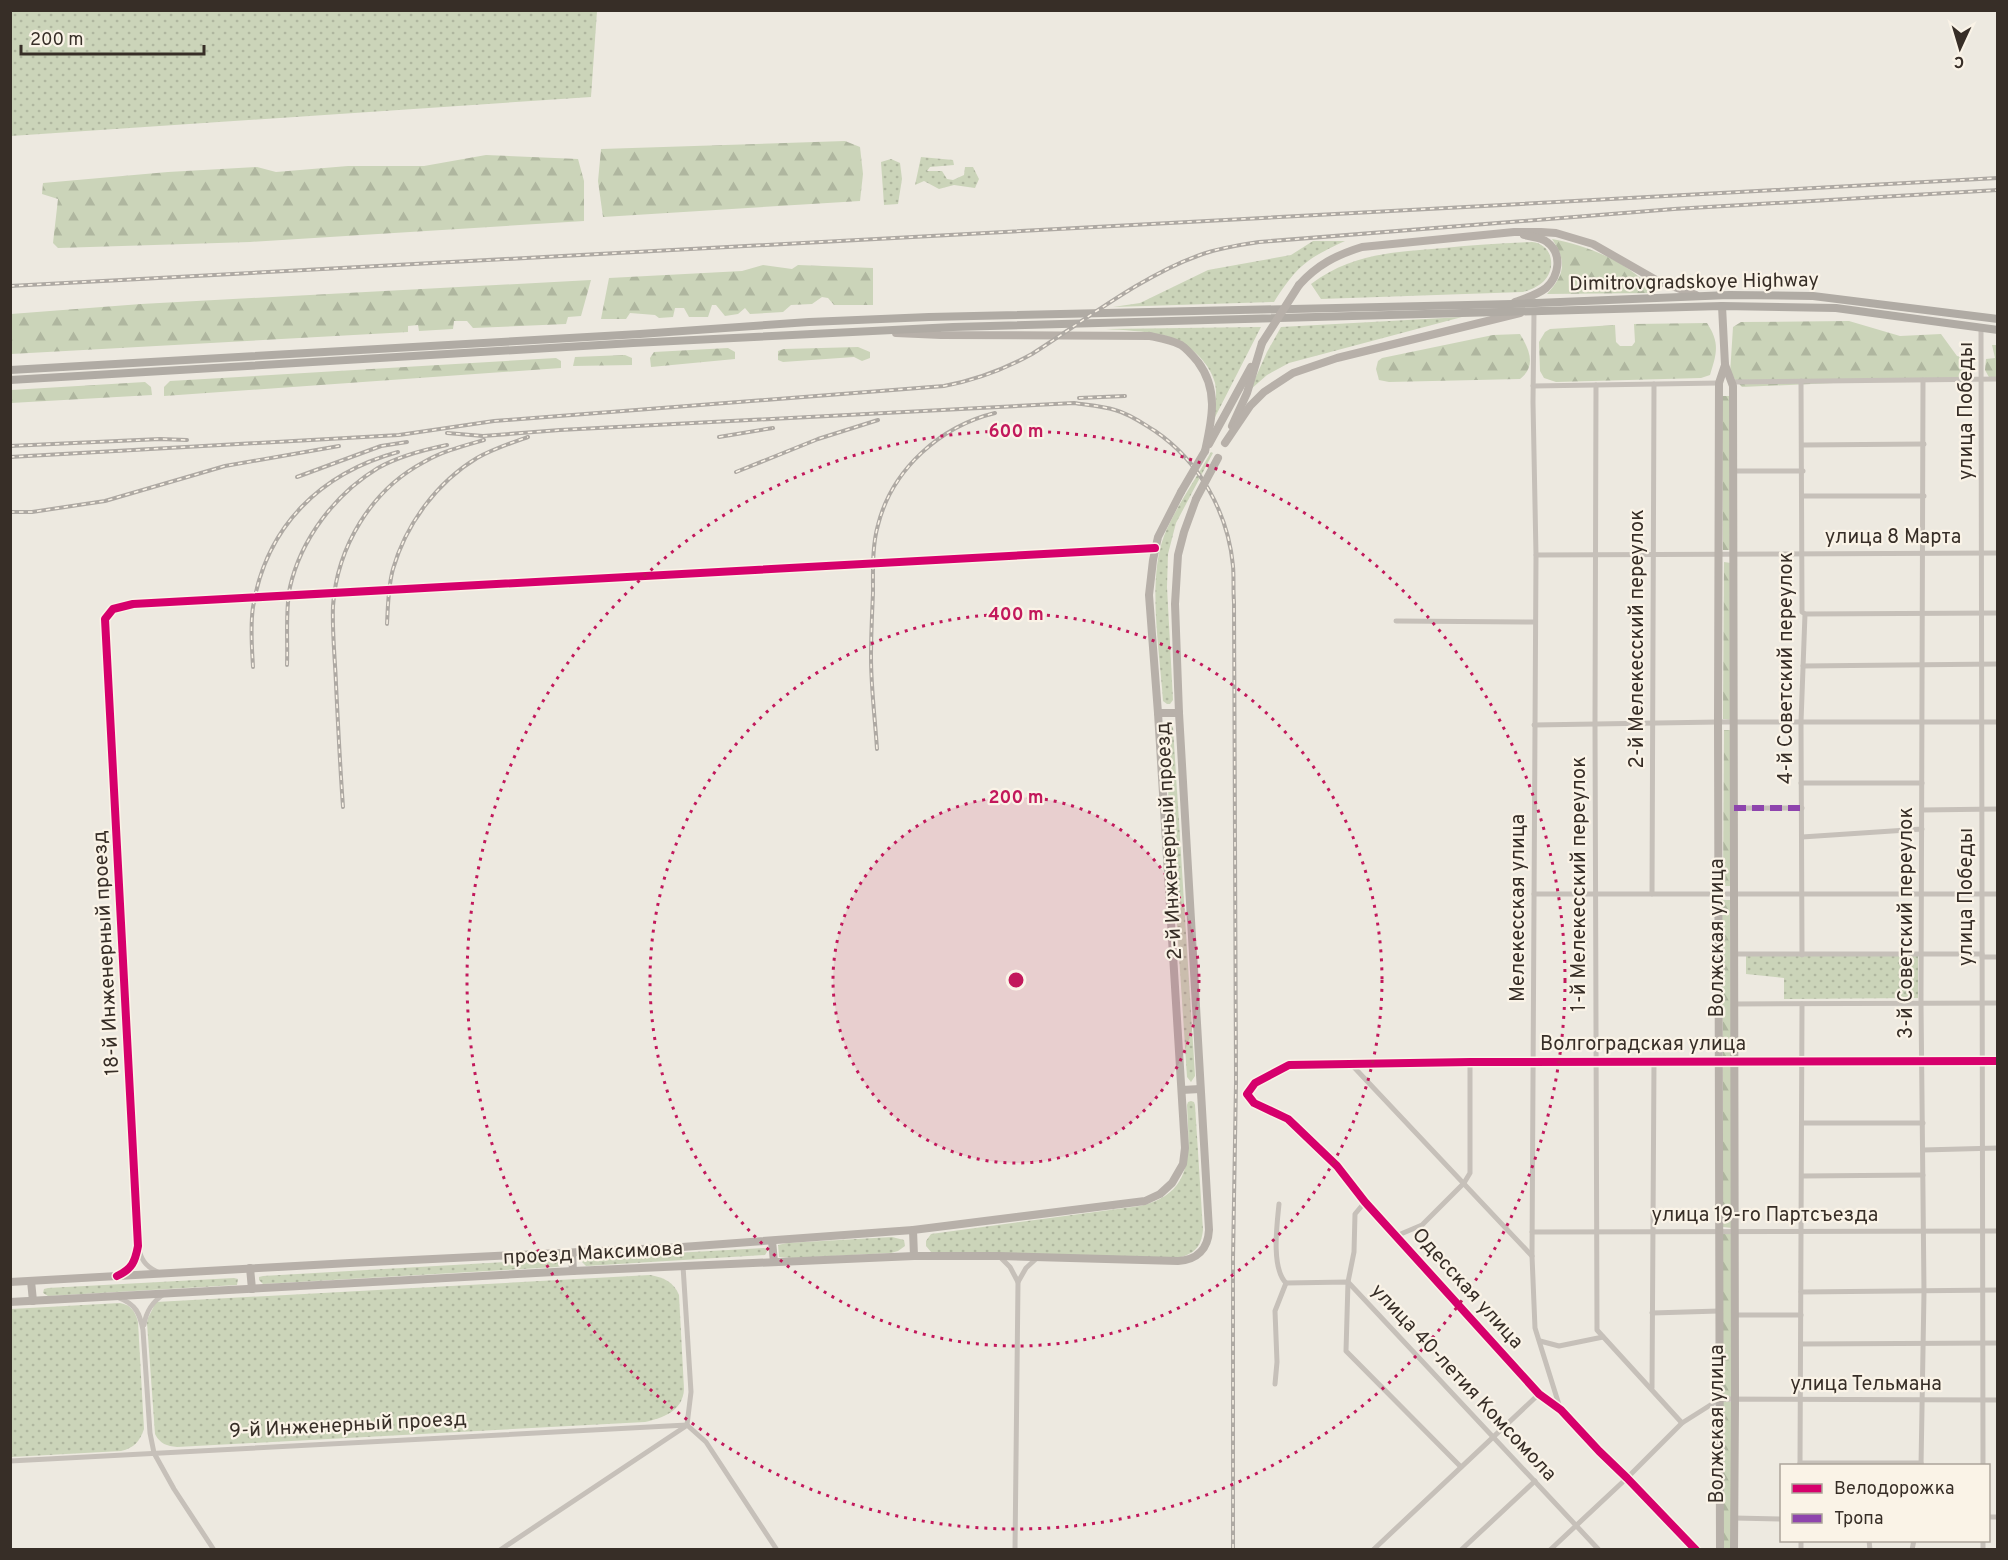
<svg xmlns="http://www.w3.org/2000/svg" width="2008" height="1560" font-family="Overpass,sans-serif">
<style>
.grass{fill:url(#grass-dots)}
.forest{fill:url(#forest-firs)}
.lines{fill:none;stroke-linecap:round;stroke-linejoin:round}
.minor{stroke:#c6c0b9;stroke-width:5}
.secondary{stroke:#b7b0a9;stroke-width:8}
.trunk{stroke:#b0aba4;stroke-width:8}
.rail-casing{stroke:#aea9a3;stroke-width:4}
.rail{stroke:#faf3e7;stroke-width:1.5;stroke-dasharray:4.5;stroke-linecap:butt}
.secondary-bridge{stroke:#b7b0a9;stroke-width:8}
.quiet{stroke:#8e44ad;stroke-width:6;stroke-dasharray:12 6;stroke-linecap:butt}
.cycleway-casing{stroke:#faf3e7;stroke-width:11}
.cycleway{stroke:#d6006c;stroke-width:8}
.ring{fill:none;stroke:#c2185b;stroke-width:3;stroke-dasharray:3 6}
.labels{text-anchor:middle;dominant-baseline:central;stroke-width:4.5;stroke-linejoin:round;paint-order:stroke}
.street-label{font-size:20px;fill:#372e27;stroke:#faf3e7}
.centre{fill:#c2185b;stroke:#faf3e7;stroke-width:3}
.ring-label{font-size:18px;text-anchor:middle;font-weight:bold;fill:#c2185b;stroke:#faf3e7;stroke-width:4.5;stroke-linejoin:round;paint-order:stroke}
</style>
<defs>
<pattern id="grass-dots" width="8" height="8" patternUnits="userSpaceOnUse" patternTransform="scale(1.5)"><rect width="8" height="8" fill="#cbd4b9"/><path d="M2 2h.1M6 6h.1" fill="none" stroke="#afb69f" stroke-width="1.8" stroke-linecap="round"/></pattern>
<pattern id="forest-firs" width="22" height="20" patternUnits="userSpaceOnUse" patternTransform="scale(1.5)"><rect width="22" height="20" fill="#cbd4b9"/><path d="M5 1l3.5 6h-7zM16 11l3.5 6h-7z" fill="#afb69f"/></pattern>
</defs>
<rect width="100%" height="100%" fill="#ede9e0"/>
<g class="grass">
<polygon points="11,10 597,11 591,97 11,136"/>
<polygon points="921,157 953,160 954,165 930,167 927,171 942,171 947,179 953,180 964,175 965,167 973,167 979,179 975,188 954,185 939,189 924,181 915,185"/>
<polygon points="891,159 900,163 902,179 898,204 884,205 881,162"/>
<path d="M 1313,241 L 1345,241 C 1306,259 1297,266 1274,302 L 1113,307 L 1140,303 L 1208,270 L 1291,255 Z"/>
<path d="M 1532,242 C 1552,244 1557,267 1544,281 C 1538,287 1530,290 1523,292 L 1321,299 L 1311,284 C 1352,253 1395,252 1444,248 C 1473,245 1502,243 1532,242 Z"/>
<polygon points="1462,317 1289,363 1267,375 1250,390 1267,352 1281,327"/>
<path d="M 1261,327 L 1211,425 C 1214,412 1218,397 1215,383 C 1209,360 1185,340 1162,335 C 1144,331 1124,330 1106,329 Z"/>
<path d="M 1211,452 L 1213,453 L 1176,523 L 1168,554 L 1167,587 L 1173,700 L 1170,704 L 1167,704 L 1163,701 C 1160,653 1147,580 1164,536 C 1174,510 1197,477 1211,452 Z"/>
<polygon points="1168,723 1173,727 1195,1076 1191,1082 1187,1077 1164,727"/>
<polygon points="1746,956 1918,956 1918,998 1784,999 1784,978 1746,974"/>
<path d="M 1191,1101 L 1194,1102 L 1195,1105 L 1203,1230 C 1201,1248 1194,1254 1177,1258 L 936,1252 L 931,1252 L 926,1246 L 926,1241 L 931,1234 L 1140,1206 C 1196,1193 1189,1150 1187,1105 L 1188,1102 Z"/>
<polygon points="892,1237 904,1240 905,1246 898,1251 891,1253 792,1258 779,1257 778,1245 787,1243"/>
<polygon points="764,1248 768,1250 765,1255 586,1266 582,1262 585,1258"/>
<polygon points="557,1259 560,1260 562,1263 561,1266 557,1267 263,1284 259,1280 259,1277 263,1276"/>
<path d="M 650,1275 C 663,1277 674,1282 679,1295 L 684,1389 C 683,1411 663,1418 645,1422 L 177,1447 C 167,1446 160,1444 155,1434 L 147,1323 L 148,1318 L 156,1302 Z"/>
<polygon points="234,1278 238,1279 237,1285 48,1296 43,1293 44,1289 48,1288"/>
<path d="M 120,1303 C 131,1305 135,1311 138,1322 L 144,1429 C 140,1441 134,1448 121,1451 L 11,1457 L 11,1309 Z"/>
</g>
<g class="forest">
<polygon points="845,141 860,147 863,174 860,201 603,217 598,181 601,149"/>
<polygon points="486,155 578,159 584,181 584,221 250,242 58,248 53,243 58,199 42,194 43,183 168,172 257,167 276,172 348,166 424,166"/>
<path d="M 1552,239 C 1586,245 1629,262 1651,289 L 1649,293 L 1547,294 C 1565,275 1567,261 1552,239 Z"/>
<polygon points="763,265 792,269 798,265 873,268 873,305 834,305 828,298 822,297 812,304 791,305 783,312 750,314 745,308 738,314 725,316 716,305 712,305 708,317 689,317 684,308 675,308 673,317 659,318 655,315 630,313 626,319 601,319 609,278 742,271"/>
<polygon points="591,280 581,316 568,317 566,324 473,328 467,321 454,321 453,329 419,331 418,325 408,326 408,332 11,354 11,314 141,304"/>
<polygon points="1849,321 1900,336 1941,334 1957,356 1974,360 1967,377 1742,387 1730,374 1733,327 1741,322"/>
<path d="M 1707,323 C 1720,343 1717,353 1710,375 L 1701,378 L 1556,382 L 1544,378 L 1540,371 L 1539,342 L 1545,332 L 1550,329 L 1615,325 L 1616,342 L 1620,346 L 1632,346 L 1635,342 L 1634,324 Z"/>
<path d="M 1520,334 C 1529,349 1537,366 1520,379 L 1389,382 L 1379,380 L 1376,369 L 1378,361 L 1382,358 L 1493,335 Z"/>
<polygon points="1992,345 1997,345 1997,380 1990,379 1985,370 1986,359 1995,358"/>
<polygon points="858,347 870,352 870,358 862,361 854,357 783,362 778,360 778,351 784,349"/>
<polygon points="728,348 735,352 735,359 651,367 650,358 654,352"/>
<polygon points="625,355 632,358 632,365 573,366 575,357"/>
<polygon points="556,358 561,361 561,368 164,396 164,387 170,381"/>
<polygon points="145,382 151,387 152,395 11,403 11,390"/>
<polygon points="1722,396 1730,396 1730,550 1723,550"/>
<polygon points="1724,562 1731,563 1731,720 1723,719"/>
<polygon points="1724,730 1732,730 1731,886 1723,886"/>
<polygon points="1722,900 1730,900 1731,1057 1723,1056"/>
<polygon points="1723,1063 1732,1063 1732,1228 1723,1227"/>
<rect x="1723" y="1233" width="9" height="165"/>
<polygon points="1723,1401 1732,1402 1732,1549 1723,1550"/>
</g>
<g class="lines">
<g class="minor">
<polyline points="1534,312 1533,402 1536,555 1532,1256 1535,1328 1560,1408"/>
<polyline points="1981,328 1983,1466"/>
<polyline points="1801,381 1802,612 1805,614 1801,722 1802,955"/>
<polyline points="1732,382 1998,379"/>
<polyline points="1596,385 1595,724 1597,1330 1682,1423"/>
<polyline points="1533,386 1719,383"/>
<polyline points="1803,445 1924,444"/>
<polyline points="1734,471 1803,471"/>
<polyline points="1803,496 1924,496"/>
<polyline points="1536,555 1998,553"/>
<polyline points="1805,614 1998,613"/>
<polyline points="1396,621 1535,622"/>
<polyline points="1803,666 1998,664"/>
<polyline points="1534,725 1718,722 1998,722"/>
<polyline points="1801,783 1922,783"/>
<polyline points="1734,808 1802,808"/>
<polyline points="1922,810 1998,809"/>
<polyline points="1802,837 1922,829"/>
<polyline points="1534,894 1998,894"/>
<polyline points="1652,894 1654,384"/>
<polyline points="1734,954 1982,954"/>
<polyline points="1982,957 1998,957"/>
<polyline points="1734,1004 1998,1003"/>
<polyline points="1350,1063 1532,1256"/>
<polyline points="1802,1123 1923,1123"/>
<polyline points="1923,1150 1998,1148"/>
<polyline points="1802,1176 1923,1175"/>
<polyline points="1365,1202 1355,1214 1354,1252 1348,1282 1346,1351 1461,1467"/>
<polyline points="1532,1232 1998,1231"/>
<polyline points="1396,1236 1422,1225 1464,1183 1470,1173 1470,1062"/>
<path d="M 139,1250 C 142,1262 148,1268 160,1273"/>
<polyline points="1000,1257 1010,1267 1018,1282 1015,1550"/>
<polyline points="683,1266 691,1392 687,1425"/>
<polyline points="120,1275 133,1265 138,1246 105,619 113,609 133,604 1155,548"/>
<polyline points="1018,1282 1026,1268 1037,1258"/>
<polyline points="1286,1283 1348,1282 1599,1550"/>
<polyline points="1801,1292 1998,1290"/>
<path d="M 119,1298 C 136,1304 140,1314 143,1330 L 150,1433 L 154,1453 L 174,1489 L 214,1550"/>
<polyline points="1652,1313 1719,1311"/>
<polyline points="1735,1315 1801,1315"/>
<path d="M 144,1325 C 146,1311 152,1302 164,1294"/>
<polyline points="1540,1341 1559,1346 1603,1337"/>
<polyline points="1801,1344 1998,1343"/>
<path d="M 1275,1384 L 1277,1362 L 1275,1311 L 1286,1283 C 1271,1268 1277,1224 1279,1204"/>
<polyline points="1652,1388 1654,1061"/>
<polyline points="687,1425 706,1442 777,1550"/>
<polyline points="10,1461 687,1425"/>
<polyline points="1800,1463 1921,1463"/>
<polyline points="1800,1466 1802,1004"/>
<polyline points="1921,1466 1924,1292 1921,1003 1923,380"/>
<polyline points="1988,1517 1998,1517"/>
<polyline points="1734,1518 1782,1519"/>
<polyline points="1801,1540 1801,1550"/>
<polyline points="1869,1540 1870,1550"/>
<polyline points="500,1550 686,1426"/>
<polyline points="1373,1550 1539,1394"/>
<polyline points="1461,1550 1535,1481"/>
<polyline points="1550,1550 1627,1478 1682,1423 1720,1399 1998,1400"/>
<polyline points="1696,1550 1627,1478 1599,1451 1561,1410 1539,1394 1365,1202 1337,1166 1288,1119 1254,1103 1247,1094 1255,1083 1289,1065 1470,1062 1998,1061"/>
<polyline points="1912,1550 1914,1540"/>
<polyline points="1983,1550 1983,1540"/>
</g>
<g class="secondary">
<path d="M 1299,285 C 1317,265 1336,255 1362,247 L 1514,232 L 1541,232 L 1556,233 L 1593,244 L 1656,280 L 1696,295"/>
<path d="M 1515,302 C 1526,298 1537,295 1546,288 C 1559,276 1563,254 1547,242 C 1541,237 1531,237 1524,235"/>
<polyline points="1722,306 1725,365 1733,386 1735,1400 1734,1550"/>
<path d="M 896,333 L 941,335 L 1150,336 C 1160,338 1172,340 1181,345 C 1187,349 1193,356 1198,362 C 1219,390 1212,419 1205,451"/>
<polyline points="1232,426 1247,393 1262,343"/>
<polyline points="1225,443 1250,406 1264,392 1293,373 1337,358 1520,313"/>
<polyline points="1209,444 1251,367"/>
<polyline points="1158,713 1179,713"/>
<polyline points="1182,1090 1200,1089"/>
<polyline points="913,1230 914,1256"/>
<polyline points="772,1241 774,1262"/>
<polyline points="572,1253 573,1271"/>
<polyline points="250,1268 252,1289"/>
<polyline points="31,1281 33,1301"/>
<polyline points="10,1282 350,1263 682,1247 913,1230 1145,1201 1160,1194 1172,1183 1183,1164 1185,1148 1158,713 1149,595 1153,560 1158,537 1181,492"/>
<path d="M 10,1302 L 573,1271 L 914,1256 L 999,1256 L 1178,1261 C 1197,1260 1208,1249 1209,1230 L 1179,713 L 1175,604 L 1178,555 L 1184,532 L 1196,499"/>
<polyline points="1720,1550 1718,722 1719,383 1725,365"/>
</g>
<g class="trunk">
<polyline points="10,370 640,334 809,322 929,317 1512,304 1729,295 1813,296 1998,319"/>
<polyline points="10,380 633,343 953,327 1722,306 1836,308 1998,330"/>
</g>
<defs>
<g id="rail">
<polyline points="10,286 1998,178"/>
<polyline points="1079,398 1125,396"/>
<path d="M 447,433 L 483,436 L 560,430 L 1074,403 C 1087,405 1102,406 1115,410 C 1130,414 1142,423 1155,431 C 1199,461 1228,512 1233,566 C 1234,578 1233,590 1234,602 L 1236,1082 L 1233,1259 L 1233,1550"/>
<polyline points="719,437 773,428"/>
<polyline points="10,446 160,439 187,440"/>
<path d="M 10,457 L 399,435 L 494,421 L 944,386 C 976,380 1003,370 1032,354 C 1084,321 1143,275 1200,255 C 1219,248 1239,245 1259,242 L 1674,209 L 1998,190"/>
<polyline points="736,472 818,439 878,420"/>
<polyline points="297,477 381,446 407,442"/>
<polyline points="10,512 32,512 105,501 225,466 339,446"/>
<path d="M 387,624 C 388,606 388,587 393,569 C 406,524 437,482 477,458 C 493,449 511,443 528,437"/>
<path d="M 287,665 C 288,640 285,612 290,587 C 301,539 335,494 378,468 C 399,456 423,450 447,445"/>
<path d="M 253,667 C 252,648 250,627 253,607 C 266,526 321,473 398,452"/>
<path d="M 877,749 C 875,718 871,688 871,657 C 871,636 872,614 873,593 C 873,571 872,546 878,525 C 892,469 941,426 995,413"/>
<path d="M 343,807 C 340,766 338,725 336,684 C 335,658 332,632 333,606 C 337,547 371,490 424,462 C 443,451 463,446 484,440"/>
</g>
</defs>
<use href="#rail" class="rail-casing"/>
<use href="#rail" class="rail"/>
<g class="secondary-bridge">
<polyline points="1262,343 1299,285"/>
<polyline points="1181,492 1205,451"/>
<polyline points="1196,499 1218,458"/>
</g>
<polyline class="quiet" points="1734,808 1802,808"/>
<defs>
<g id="cycleway">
<path d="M 117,1276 C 132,1269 135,1262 138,1246 L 105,619 L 113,609 L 133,604 L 1155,548"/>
<polyline points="1696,1550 1627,1478 1599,1451 1561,1410 1539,1394 1365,1202 1337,1166 1288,1119 1254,1103 1247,1094 1255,1083 1289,1065 1470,1062 1998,1061"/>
</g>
</defs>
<use href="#cycleway" class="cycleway-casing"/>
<use href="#cycleway" class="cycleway"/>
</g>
<circle cx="1016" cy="980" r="183" fill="#c2185b" fill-opacity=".12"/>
<g class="ring">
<circle cx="1016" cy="980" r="183"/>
<circle cx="1016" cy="980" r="366"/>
<circle cx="1016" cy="980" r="549"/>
</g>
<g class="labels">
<g class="street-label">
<text transform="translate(1694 283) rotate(-1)">Dimitrovgradskoye Highway</text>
<text transform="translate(1967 411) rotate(-90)">улица Победы</text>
<text x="1893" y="538">улица 8 Марта</text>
<text transform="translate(1638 639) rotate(-90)">2-й Мелекесский переулок</text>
<text transform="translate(1787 668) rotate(-90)">4-й Советский переулок</text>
<text transform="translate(1170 841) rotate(-93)">2-й Инженерный проезд</text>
<text transform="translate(1580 884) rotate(-90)">1-й Мелекесский переулок</text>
<text transform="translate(1967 897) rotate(-90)">улица Победы</text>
<text transform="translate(1519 908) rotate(-90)">Мелекесская улица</text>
<text transform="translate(1907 923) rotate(-90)">3-й Советский переулок</text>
<text transform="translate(1718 938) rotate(-90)">Волжская улица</text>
<text transform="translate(107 953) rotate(-93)">18-й Инженерный проезд</text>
<text x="1643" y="1045">Волгоградская улица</text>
<text x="1765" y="1216">улица 19-го Партсъезда</text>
<text transform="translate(593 1254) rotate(-3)">проезд Максимова</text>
<text transform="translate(1467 1289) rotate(48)">Одесская улица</text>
<text transform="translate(1463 1383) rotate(47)">улица 40-летия Комсомола</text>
<text x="1866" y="1385">улица Тельмана</text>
<text transform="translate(1718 1424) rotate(-90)">Волжская улица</text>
<text transform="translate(348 1426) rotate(-3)">9-й Инженерный проезд</text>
</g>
</g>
<circle cx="1016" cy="980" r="9" class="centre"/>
<g class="ring-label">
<text x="1016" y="437">600 m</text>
<text x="1016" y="620">400 m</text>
<text x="1016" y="803">200 m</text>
</g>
<rect width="2008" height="1560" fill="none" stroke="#372e27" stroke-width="24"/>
<rect x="1780" y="1464" width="210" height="78" fill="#faf3e7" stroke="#aca49a" stroke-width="1.5"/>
<rect x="1792" y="1484" width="30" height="9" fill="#d6006c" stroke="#aca49a" stroke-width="1.5"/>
<text x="1834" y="1494" font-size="18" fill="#372e27">Велодорожка</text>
<rect x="1792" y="1514" width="30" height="9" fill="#8e44ad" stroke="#aca49a" stroke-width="1.5"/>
<text x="1834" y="1524" font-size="18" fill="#372e27">Тропа</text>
<g transform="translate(1960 48) rotate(184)" stroke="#faf3e7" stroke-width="4.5" paint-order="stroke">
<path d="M0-4.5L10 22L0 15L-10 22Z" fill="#372e27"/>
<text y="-9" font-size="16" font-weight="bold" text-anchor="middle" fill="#372e27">С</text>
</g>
<path d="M21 45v9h183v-9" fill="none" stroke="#372e27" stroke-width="3"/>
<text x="30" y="45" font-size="18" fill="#372e27" stroke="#faf3e7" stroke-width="4.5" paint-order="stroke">200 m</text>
</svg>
